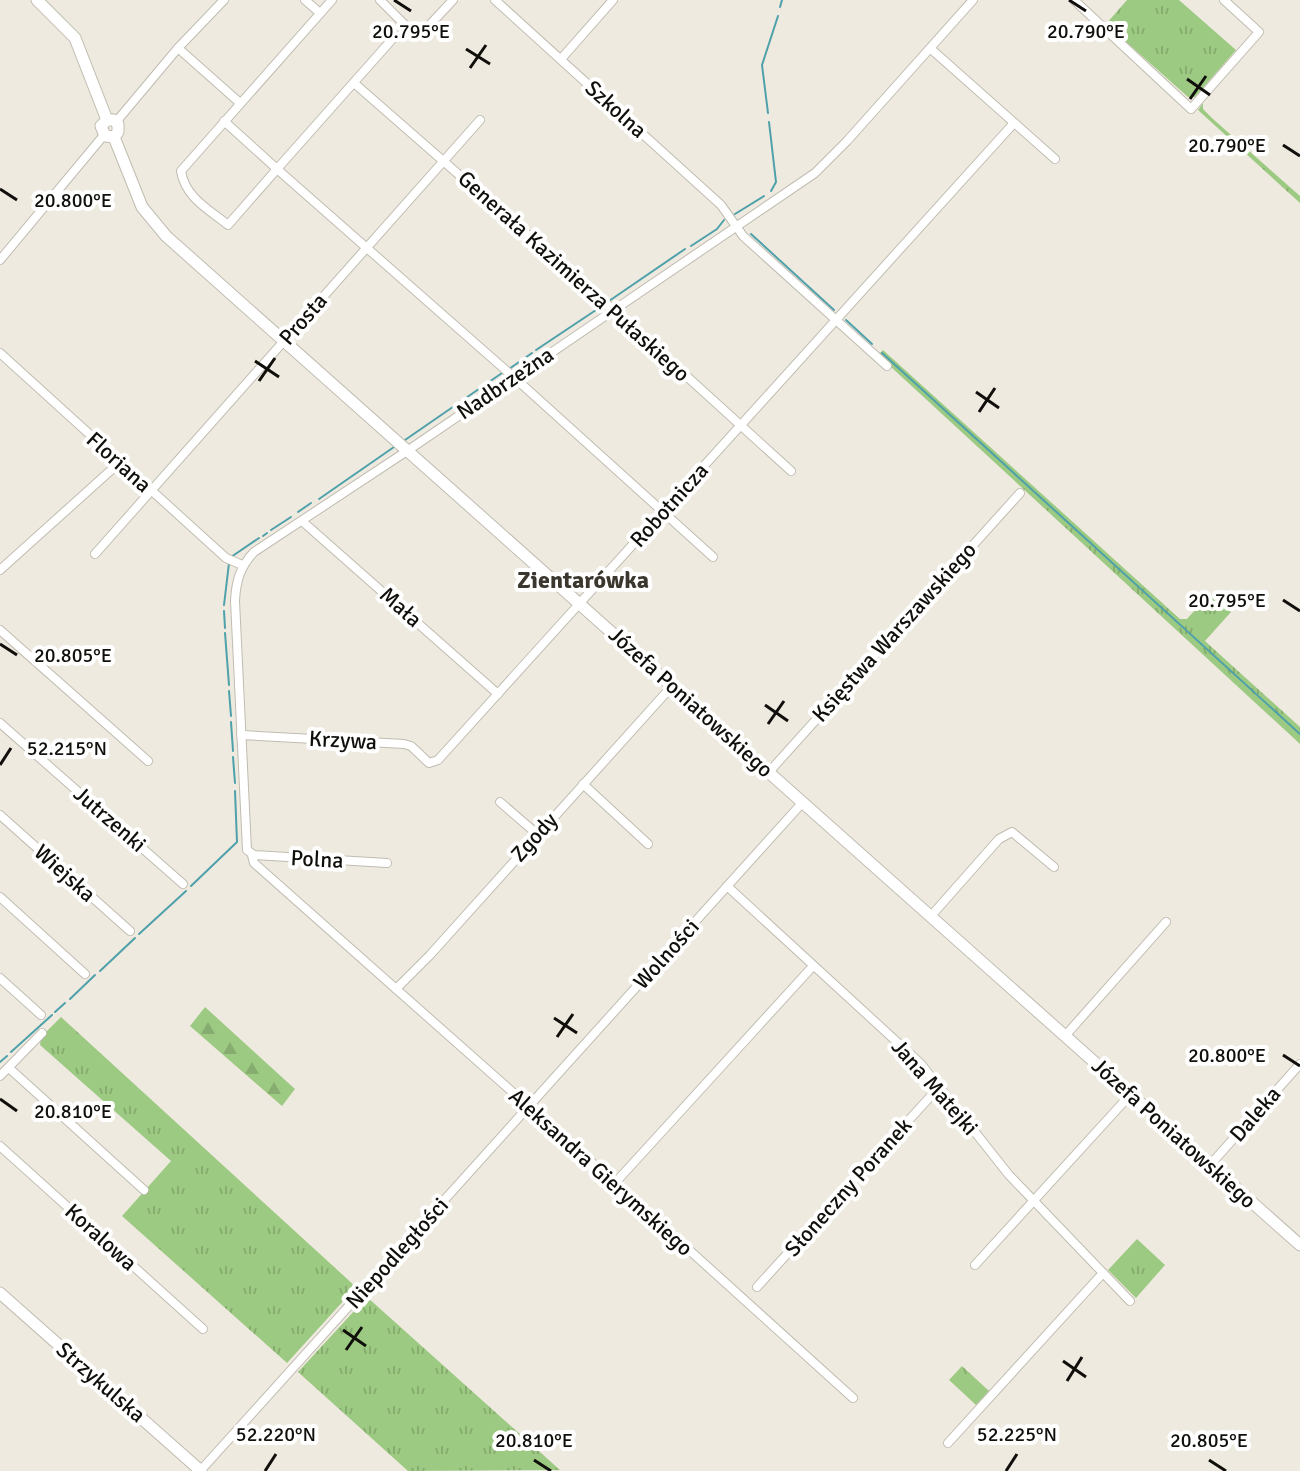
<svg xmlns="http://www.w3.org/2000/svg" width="1300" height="1471" font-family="Signika,sans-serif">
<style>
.grass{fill:url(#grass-tufts)}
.forest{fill:url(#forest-firs)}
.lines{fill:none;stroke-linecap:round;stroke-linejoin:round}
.stream{stroke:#4ea1aa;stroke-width:2}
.street-casing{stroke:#c1bcb1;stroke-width:10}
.secondary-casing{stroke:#c1bcb1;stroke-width:13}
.street{stroke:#fff;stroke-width:8}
.secondary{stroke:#fff;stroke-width:11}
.ticks{fill:none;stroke:#100f0b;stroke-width:3}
.labels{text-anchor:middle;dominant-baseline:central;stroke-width:8;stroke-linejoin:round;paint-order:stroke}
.street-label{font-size:22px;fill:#100f0b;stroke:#fff}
.neighbourhood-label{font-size:24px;font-weight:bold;fill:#3b372e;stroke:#fff}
.ticks-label{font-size:20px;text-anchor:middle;fill:#100f0b;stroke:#fff;stroke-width:8;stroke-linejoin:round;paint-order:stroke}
</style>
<defs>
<pattern id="grass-tufts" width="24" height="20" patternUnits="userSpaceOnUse" patternTransform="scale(2)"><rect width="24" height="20" fill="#9dca82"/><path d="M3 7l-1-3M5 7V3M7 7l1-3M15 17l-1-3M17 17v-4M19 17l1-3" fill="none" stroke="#86ac6f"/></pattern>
<pattern id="forest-firs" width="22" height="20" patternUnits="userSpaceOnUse" patternTransform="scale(2)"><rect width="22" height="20" fill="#9dca82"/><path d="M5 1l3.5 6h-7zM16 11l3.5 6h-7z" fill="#86ac6f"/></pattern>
</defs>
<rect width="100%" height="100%" fill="#efeae0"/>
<g class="grass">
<polygon points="1127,0 1179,0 1236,50 1195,97 1188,97 1106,24"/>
<polygon points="1203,103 1203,109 1213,119 1300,196 1300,203 1198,110"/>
<polygon points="883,350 1180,619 1187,619 1210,593 1231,612 1205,641 1300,727 1300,744 878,355"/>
<polygon points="61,1017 356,1287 287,1363 122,1216 171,1161 40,1045 41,1037"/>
<polygon points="1137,1239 1165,1265 1136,1298 1108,1270"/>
<polygon points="367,1297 560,1470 408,1471 298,1372"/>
<polygon points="962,1366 989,1391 976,1405 949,1380"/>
</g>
<polygon class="forest" points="205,1007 295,1089 282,1106 190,1026"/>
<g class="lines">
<g class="stream">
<polyline points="780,7 782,0"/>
<polyline points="768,113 762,65 778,16"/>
<polyline points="769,122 776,182 771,191"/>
<polyline points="735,214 764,196"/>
<polyline points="751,234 834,310"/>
<polyline points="691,246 717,229 724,220"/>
<polyline points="609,301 685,249"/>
<polyline points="846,320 872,344"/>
<polyline points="536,350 602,306"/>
<polyline points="882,353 1300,734"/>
<polyline points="509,369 532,353"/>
<polyline points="405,440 502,373"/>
<polyline points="319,499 394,447"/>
<polyline points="298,512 311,503"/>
<polyline points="271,530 291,517"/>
<polyline points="263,536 267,533"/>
<polyline points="231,557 259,538"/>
<polyline points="224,605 229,563"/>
<polyline points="224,611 225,628"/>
<polyline points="225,633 229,685"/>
<polyline points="229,691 231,716"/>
<polyline points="231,722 233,751"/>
<polyline points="233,757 235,783"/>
<polyline points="191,886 237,842 235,791"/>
<polyline points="139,934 186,891"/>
<polyline points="100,971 135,938"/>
<polyline points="70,999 95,975"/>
<polyline points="55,1012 65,1003"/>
<polyline points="11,1052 52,1015"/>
<polyline points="0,1062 7,1056"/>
</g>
<defs>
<g id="street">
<polyline points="305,0 320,13"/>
<path d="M 332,0 L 181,171 C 185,197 208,209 228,225 L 277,169 L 517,380 L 713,557"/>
<polyline points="380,0 406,26 408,35"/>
<polyline points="495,0 721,205 743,236 887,366"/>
<polyline points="1074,0 1191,109 1259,32 1224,0"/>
<polyline points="178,48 240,103"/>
<polyline points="931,49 1055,159"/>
<polyline points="561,59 613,0"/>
<polyline points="354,83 617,313 791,471"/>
<polyline points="224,121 277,169 395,36 423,32 453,0"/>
<polyline points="116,122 178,48 224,0"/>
<polyline points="0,260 104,135"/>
<polyline points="0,353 226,558 242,565"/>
<polyline points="302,521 498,694"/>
<polyline points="95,554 480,120"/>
<polyline points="0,570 120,462"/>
<polyline points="0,630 148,761"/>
<polyline points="0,723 183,884"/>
<polyline points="241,735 404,744 411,746 429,763 438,760 1014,123"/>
<polyline points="769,772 1020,493"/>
<polyline points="583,784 648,844"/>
<polyline points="500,802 537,834"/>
<polyline points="0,815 130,931"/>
<polyline points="252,855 254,863 615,1183 853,1398"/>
<path d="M 387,863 L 254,855 L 247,850 L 235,601 C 236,581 240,567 254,552 L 407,451 L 815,173 L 847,141 L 973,0"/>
<polyline points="727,886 921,1064 1009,1175 1130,1301"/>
<polyline points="0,897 85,974"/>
<polyline points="931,916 999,839 1012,832 1054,867"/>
<polyline points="0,978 41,1015"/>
<polyline points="396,989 430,955 672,686"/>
<polyline points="1065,1036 1166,922"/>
<polyline points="9,1068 144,1190"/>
<polyline points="0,1076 42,1033"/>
<polyline points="0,1146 203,1329"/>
<polyline points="1210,1165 1300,1064"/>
<polyline points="615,1183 813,966"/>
<polyline points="975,1265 1130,1095"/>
<polyline points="757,1287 939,1087"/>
<polyline points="948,1443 1103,1273"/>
<polyline points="201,1470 803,802"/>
</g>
<g id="secondary">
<polyline points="37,0 75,38 107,120"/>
<polyline points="107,120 101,126 105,136 114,137"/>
<polyline points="107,120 114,120 118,124 118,132 114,137"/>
<polyline points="114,137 142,207 166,236 1300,1245"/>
<polyline points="0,1293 201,1471"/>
</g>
</defs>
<use href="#street" class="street-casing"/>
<use href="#secondary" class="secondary-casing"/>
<use href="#street" class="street"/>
<use href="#secondary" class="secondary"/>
</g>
<path class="ticks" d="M 394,0 L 411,11M 1069,0 L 1086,11M 466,49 L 490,64M 470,68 L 486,45M 1187,79 L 1210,95M 1190,99 L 1206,76M 1283,145 L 1300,156M 0,189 L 17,200M 255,361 L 279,377M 259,381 L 275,358M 976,392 L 999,408M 979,412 L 995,388M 1283,600 L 1300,611M 0,644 L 17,655M 765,705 L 788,721M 768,724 L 784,701M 0,765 L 11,748M 554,1018 L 577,1033M 557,1037 L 573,1014M 1283,1055 L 1300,1066M 0,1099 L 17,1111M 343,1330 L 366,1346M 346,1350 L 362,1327M 1063,1361 L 1086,1377M 1067,1381 L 1082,1357M 534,1460 L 551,1471M 1209,1460 L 1226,1471M 265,1471 L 276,1454M 1006,1471 L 1017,1454"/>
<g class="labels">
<g class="street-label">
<text transform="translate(616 109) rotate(42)">Szkolna</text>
<text transform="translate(574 276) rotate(42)">Generała Kazimierza Pułaskiego</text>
<text transform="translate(303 319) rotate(-49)">Prosta</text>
<text transform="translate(505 383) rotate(-34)">Nadbrzeżna</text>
<text transform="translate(119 462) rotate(42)">Floriana</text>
<text transform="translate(669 505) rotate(-48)">Robotnicza</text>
<text transform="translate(401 607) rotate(42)">Mała</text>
<text transform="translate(894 632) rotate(-48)">Księstwa Warszawskiego</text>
<text transform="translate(691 702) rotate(42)">Józefa Poniatowskiego</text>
<text transform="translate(343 740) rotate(3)">Krzywa</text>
<text transform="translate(110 819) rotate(41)">Jutrzenki</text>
<text transform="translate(534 837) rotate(-48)">Zgody</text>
<text transform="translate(317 859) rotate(3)">Polna</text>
<text transform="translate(65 873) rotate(42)">Wiejska</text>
<text transform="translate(666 954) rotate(-48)">Wolności</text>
<text transform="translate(935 1087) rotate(49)">Jana Matejki</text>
<text transform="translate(1255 1114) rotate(-49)">Daleka</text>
<text transform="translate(1174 1133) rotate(42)">Józefa Poniatowskiego</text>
<text transform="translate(601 1172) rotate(42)">Aleksandra Gierymskiego</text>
<text transform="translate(848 1187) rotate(-48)">Słoneczny Poranek</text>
<text transform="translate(101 1237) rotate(42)">Koralowa</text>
<text transform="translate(397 1253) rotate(-48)">Niepodległości</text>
<text transform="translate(101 1382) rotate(41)">Strzykulska</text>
</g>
<g class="neighbourhood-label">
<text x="583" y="580">Zientarówka</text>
</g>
</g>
<g class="ticks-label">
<text x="1086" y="38">20.790°E</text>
<text x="411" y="38">20.795°E</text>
<text x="1227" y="152">20.790°E</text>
<text x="73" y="207">20.800°E</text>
<text x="1227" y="607">20.795°E</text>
<text x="73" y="662">20.805°E</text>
<text x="67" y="755">52.215°N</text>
<text x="1227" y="1062">20.800°E</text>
<text x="73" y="1118">20.810°E</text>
<text x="276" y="1441">52.220°N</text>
<text x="1017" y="1441">52.225°N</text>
<text x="534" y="1447">20.810°E</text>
<text x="1209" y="1447">20.805°E</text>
</g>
</svg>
